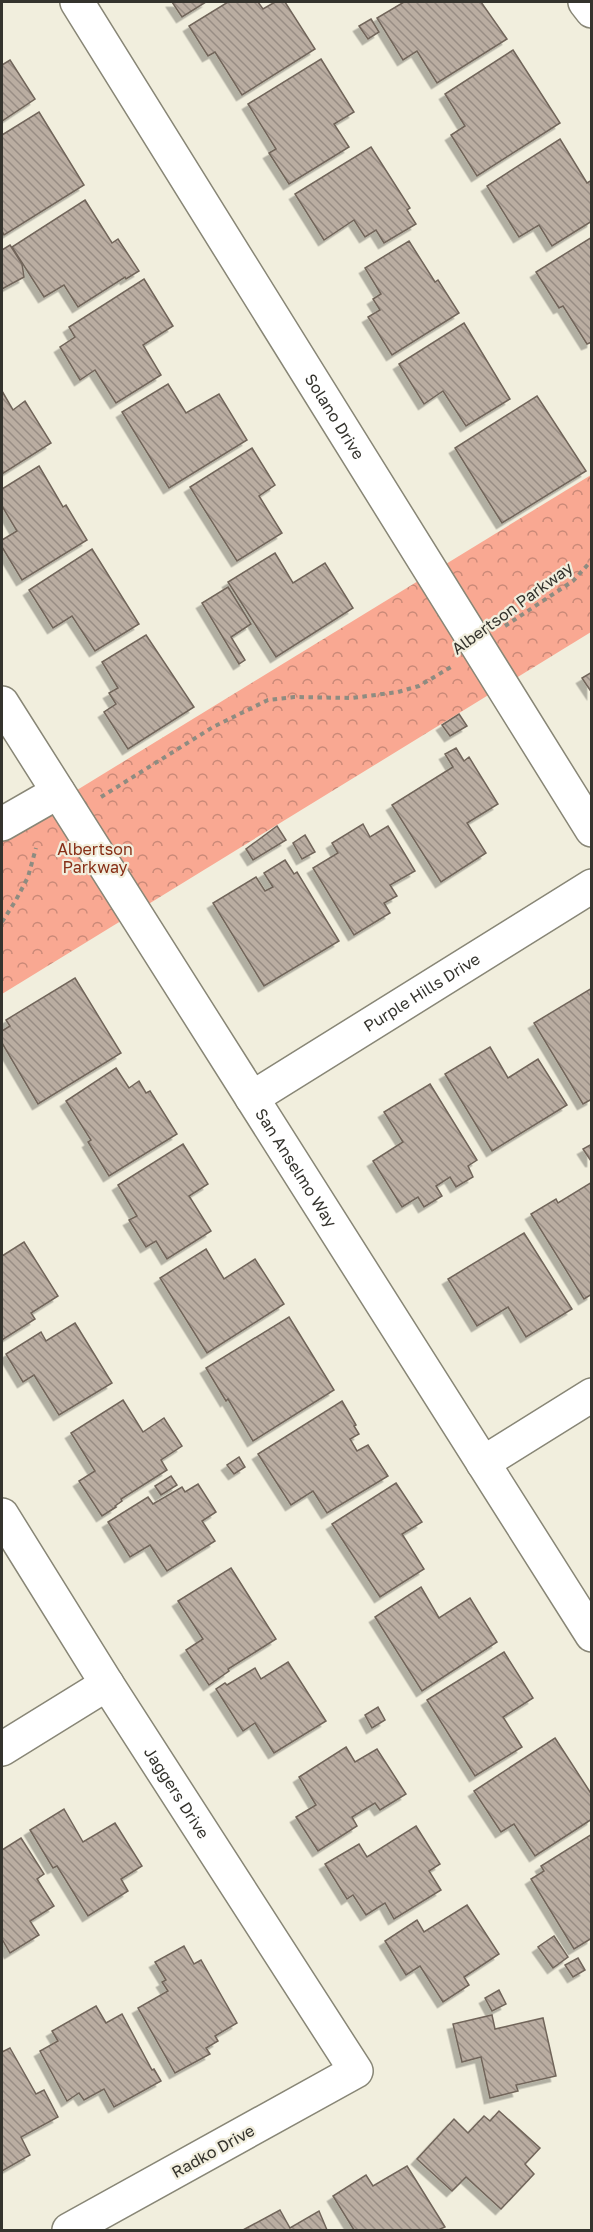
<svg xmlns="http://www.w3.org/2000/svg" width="593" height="2232" font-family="'Golos Text',sans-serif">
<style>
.park{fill:url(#park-crowns)}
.building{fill:url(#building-back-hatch);stroke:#71655a;stroke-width:1.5;filter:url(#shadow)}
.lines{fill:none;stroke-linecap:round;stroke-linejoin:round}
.street-casing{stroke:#888676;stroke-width:36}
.path{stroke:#8e8c81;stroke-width:4;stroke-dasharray:4.5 4.5;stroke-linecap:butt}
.street{stroke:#fff;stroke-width:33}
.labels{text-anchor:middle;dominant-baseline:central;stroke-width:4.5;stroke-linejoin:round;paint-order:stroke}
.street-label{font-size:16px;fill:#34332d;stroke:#f1eedd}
.park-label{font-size:16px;fill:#872f17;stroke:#f1eedd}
</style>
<defs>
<pattern id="park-crowns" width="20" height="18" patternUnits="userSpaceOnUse" patternTransform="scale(1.5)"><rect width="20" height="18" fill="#f9a892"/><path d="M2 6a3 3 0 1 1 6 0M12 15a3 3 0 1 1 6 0" fill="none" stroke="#ca8978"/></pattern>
<pattern id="building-back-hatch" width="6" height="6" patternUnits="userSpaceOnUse" patternTransform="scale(1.5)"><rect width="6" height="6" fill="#baada1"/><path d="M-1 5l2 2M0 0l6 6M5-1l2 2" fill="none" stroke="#988d84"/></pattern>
<filter id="shadow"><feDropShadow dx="-5.5" dy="5.5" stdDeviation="0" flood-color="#0004"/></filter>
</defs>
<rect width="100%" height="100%" fill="#f1eedd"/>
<polygon class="park" points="591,475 591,632 2,994 2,836"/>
<g class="building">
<polygon points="172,2 206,2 182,17"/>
<polygon points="228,2 258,2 263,9 275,2 285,2 315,49 242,95 215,52 208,56 189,26"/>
<polygon points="404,2 481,2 507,39 437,83 417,51 403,60 377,18"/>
<polygon points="371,19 379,32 368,39 359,26"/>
<polygon points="513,50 560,123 477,176 451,135 465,126 445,94"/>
<polygon points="321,59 354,112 334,124 349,147 289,184 269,153 276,149 248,104"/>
<polygon points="10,60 35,99 2,121 2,65"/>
<polygon points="39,112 84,185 4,235 2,231 2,135"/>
<polygon points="560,139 587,183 592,180 592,221 552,246 539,225 519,237 487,186"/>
<polygon points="371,147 410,208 407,210 416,224 384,243 376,230 365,237 354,220 324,240 295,194"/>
<polygon points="85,200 112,243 118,239 139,271 126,279 125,277 78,307 64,285 44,297 12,247"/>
<polygon points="592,237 592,342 587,344 563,306 559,308 536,272"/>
<polygon points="409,241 435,282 438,280 459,313 392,355 368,317 380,310 373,299 381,294 365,268"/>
<polygon points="10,245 22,264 24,277 2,289 2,250"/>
<polygon points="144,279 173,326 143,345 161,375 116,403 95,370 80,380 60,347 75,337 69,327"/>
<polygon points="464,323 510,399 466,426 443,391 424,404 399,364"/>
<polygon points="168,384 186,413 219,394 247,440 169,488 122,412"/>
<polygon points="2,391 13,410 25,401 51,443 2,474"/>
<polygon points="537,396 586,471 502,523 455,448"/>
<polygon points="252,448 275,485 259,496 282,533 237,561 190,487"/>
<polygon points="39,466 63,507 66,505 87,540 22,580 2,547 2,540 17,531 2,506 2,489"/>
<polygon points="92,549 139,624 95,651 72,616 53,628 29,590"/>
<polygon points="275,553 293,583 325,563 353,608 276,657 228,582"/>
<polygon points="228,587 251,624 231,637 245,660 239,664 202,603"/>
<polygon points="146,635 194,707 128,749 104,712 116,704 109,693 118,688 102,662"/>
<polygon points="592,672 592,693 582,678"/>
<polygon points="459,714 467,726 450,736 442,725"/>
<polygon points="456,748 464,761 469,757 498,804 467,823 486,853 441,882 392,805 453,767 445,754"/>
<polygon points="363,824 370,837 388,826 415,871 390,885 397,896 384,903 390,913 354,935 313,868 338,853 332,843"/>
<polygon points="277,826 286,840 253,860 246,849"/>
<polygon points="305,835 315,852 302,859 293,843"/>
<polygon points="285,860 294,874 297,872 339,941 264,986 213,903 256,877 265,891 273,887 264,873"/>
<polygon points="75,978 121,1053 38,1104 2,1043 2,1031 10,1026 6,1020"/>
<polygon points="592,988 592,1099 583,1104 534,1023"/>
<polygon points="490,1047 508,1078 538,1059 567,1105 492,1151 445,1074"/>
<polygon points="116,1068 129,1088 139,1081 146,1093 150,1091 177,1134 109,1176 88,1142 91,1140 66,1101"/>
<polygon points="430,1084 477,1160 468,1166 473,1177 456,1187 450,1177 436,1186 442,1196 424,1207 418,1197 402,1207 373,1161 403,1142 384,1112"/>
<polygon points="183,1144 208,1184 189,1196 211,1231 167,1259 156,1241 146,1247 129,1220 137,1216 118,1185"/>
<polygon points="592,1144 592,1161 591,1161 583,1149"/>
<polygon points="592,1182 592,1294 584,1299 531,1214 556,1199 558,1203"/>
<polygon points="524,1233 572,1309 526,1337 508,1307 477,1326 448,1279"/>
<polygon points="24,1242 58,1296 31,1313 35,1319 2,1340 2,1256"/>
<polygon points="206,1249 224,1279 255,1259 284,1304 207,1353 160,1278"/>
<polygon points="289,1317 334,1390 253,1441 228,1399 226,1401 206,1368"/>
<polygon points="75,1323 112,1383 59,1415 34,1375 23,1382 6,1354 41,1332 46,1341"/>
<polygon points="123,1400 143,1432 164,1418 182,1446 161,1460 167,1470 121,1499 122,1501 115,1506 116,1507 102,1516 79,1481 95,1471 71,1433"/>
<polygon points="342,1401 356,1425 354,1426 359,1434 350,1439 357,1451 368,1445 388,1476 327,1513 313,1491 291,1505 258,1454"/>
<polygon points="239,1457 245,1467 234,1474 227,1465"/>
<polygon points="171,1476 177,1485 161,1495 155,1486"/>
<polygon points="396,1483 422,1522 402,1534 424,1569 380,1597 332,1524"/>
<polygon points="198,1484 216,1512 202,1521 215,1541 167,1571 150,1545 130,1557 108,1522 148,1497 153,1504 182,1487 185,1492"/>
<polygon points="231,1568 276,1639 228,1669 229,1671 209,1685 186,1650 203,1639 178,1601"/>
<polygon points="421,1587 439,1618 470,1598 497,1642 422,1691 375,1617"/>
<polygon points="504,1652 533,1698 503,1717 522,1747 475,1776 427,1700"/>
<polygon points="288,1662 326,1721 274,1753 255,1723 243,1731 216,1689 225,1683 227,1685 255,1668 261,1679"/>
<polygon points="378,1707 385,1720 372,1728 365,1715"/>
<polygon points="555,1738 592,1795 592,1819 535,1856 514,1824 501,1832 474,1791"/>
<polygon points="346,1747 355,1762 377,1749 406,1794 380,1810 375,1803 352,1817 357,1826 318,1851 296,1817 316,1805 299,1777"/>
<polygon points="64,1809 83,1842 115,1823 142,1866 121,1879 128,1891 88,1916 57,1866 53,1868 30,1830"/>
<polygon points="416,1826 440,1864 429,1871 441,1890 394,1919 385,1903 366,1915 353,1895 347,1899 325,1864 359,1844 367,1857"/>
<polygon points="592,1834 592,1938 574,1949 531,1879 544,1871 541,1866"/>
<polygon points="21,1838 44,1874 37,1879 54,1906 30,1921 39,1935 10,1953 2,1939 2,1850"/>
<polygon points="467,1905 499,1954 464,1977 469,1985 443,2002 420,1966 406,1975 385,1941 417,1920 424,1932"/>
<polygon points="554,1936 568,1957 553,1968 538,1947"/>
<polygon points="184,1946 194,1964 201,1960 237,2023 215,2036 218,2041 206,2048 210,2054 175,2073 138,2008 168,1991 162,1982 166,1980 155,1962"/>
<polygon points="578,1958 585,1970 573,1977 565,1965"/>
<polygon points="499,1990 506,2004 492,2011 485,1998"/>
<polygon points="96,2006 106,2023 122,2014 152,2070 154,2069 161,2081 114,2107 104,2089 84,2100 79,2093 67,2101 40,2051 58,2041 52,2031"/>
<polygon points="492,2015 495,2029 543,2018 556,2076 516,2085 518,2091 490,2098 481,2057 462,2062 453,2024"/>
<polygon points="10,2048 36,2094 44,2090 58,2117 21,2137 30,2155 2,2171 2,2052"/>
<polygon points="499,2111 540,2148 525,2164 534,2174 501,2209 466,2177 452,2191 417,2159 454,2119 468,2133 484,2116 490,2121"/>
<polygon points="407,2166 445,2227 438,2230 354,2230 333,2196 366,2175 373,2186"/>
<polygon points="280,2210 290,2228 319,2211 327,2230 243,2230"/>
</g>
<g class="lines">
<defs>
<g id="street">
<path id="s1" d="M 77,2 L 592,830"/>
<polyline points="585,2 592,11"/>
<path id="s2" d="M 2,703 L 592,1635"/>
<polyline points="2,824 58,792"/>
<path id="s3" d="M 252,1098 L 592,886"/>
<polyline points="483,1463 592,1395"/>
<path id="s4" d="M 2,1515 L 107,1684 L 356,2071 L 69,2230"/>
<polyline points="2,1749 107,1684"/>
</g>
</defs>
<use href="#street" class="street-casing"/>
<g class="path">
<polyline points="505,626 573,581 592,560"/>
<polyline points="101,797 213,727 268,700 294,697 352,698 398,692 419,686 451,667"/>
<polyline points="2,922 16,900 28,877 36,848"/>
</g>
<use href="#street" class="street"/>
</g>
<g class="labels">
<g class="street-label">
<text stroke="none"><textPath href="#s1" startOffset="488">Solano Drive</textPath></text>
<text transform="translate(512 608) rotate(-36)">Albertson Parkway</text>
<text stroke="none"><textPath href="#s3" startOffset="200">Purple Hills Drive</textPath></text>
<text stroke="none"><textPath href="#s2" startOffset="550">San Anselmo Way</textPath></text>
<text stroke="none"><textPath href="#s4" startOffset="328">Jaggers Drive</textPath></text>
<text transform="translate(213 2151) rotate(-29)">Radko Drive</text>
</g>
<g class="park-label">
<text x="95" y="849">Albertson<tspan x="95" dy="18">Parkway</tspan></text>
</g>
</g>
<rect width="593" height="2232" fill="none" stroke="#34332d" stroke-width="6"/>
</svg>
